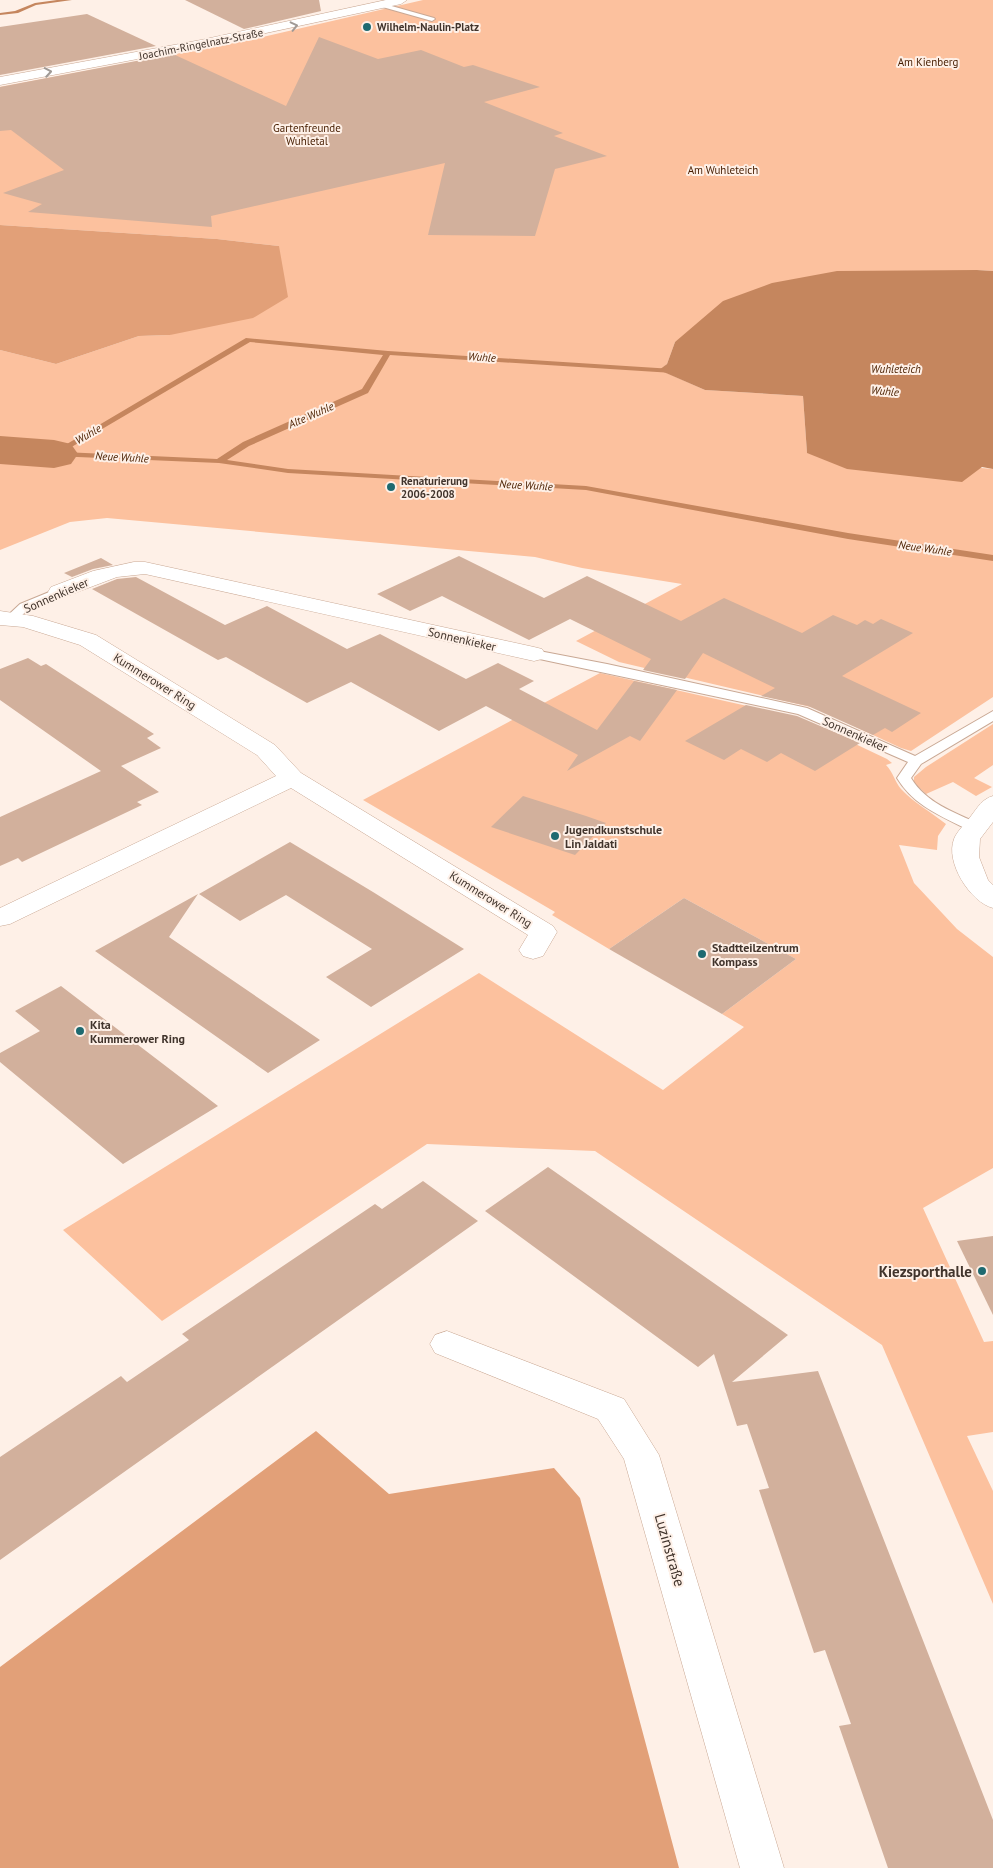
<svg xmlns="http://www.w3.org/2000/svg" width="993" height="1868" font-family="'PT Sans',sans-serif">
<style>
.green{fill:#fcc19e}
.forest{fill:#e2a078}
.water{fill:#c5865e}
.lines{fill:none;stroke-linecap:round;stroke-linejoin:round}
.stream{fill:#c5865e;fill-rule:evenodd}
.river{fill:#c5865e;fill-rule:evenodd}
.building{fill:#d2b09c}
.service-casing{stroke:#c9a894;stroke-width:2}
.minor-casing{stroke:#c9a894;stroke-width:1}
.service{fill:#fff;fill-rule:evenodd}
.minor{fill:#fff;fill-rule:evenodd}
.oneway{stroke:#a09a96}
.poi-dot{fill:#1e6a70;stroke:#fef0e7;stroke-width:2}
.labels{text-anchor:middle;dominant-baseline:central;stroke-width:4;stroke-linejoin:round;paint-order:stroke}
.far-poi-label{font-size:11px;font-weight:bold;fill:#41342c;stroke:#fef0e7;text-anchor:start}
.far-street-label{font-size:11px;fill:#41342c;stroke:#fef0e7}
.far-park-label{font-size:11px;fill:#461d00;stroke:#fef0e7}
.far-water-label{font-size:11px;font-style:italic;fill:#4d2304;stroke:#fef0e7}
.street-label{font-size:12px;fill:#41342c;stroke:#fef0e7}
.poi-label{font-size:12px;font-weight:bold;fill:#41342c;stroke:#fef0e7;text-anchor:start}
.near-poi-label{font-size:15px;font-weight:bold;fill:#41342c;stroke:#fef0e7;text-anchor:end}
.near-street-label{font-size:15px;fill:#41342c;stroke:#fef0e7}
</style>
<rect width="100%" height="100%" fill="#fef0e7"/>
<g class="green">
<polygon points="423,0 993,0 993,271 977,270 675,342 667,364 660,370 705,390 803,396 807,453 993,469 993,697 911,751 901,748 815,708 619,662 576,641 682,584 582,568 535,557 107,518 70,522 0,550 0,350 56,364 139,336 170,335 279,246 217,239 0,225 0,87 250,40"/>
<path d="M 600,673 L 788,715 L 809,722 L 887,759 L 892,763 L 886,765 C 893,772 895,782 901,789 C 914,803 931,812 946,824 L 938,836 L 937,850 L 899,845 L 914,883 L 957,929 L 993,957 L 993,1168 L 923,1208 L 984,1342 L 993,1341 L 993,1432 L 967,1436 L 993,1491 L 993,1604 L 882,1345 L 595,1151 L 427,1144 L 162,1321 L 63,1230 L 479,973 L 663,1090 L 744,1027 L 722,1014 L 796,959 L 684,898 L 609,949 L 552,915 L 555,912 L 363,800 Z"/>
<polygon points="993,724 993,765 974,778 992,787 976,796 953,782 926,794 914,783 914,777 926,767"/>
</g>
<g class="forest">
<polygon points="0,225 217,239 279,246 288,297 253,318 170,335 139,336 56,364 0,350"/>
<polygon points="316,1431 389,1494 554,1468 580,1498 679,1868 0,1868 0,1667"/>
</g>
<polygon class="water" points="977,270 993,271 993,469 982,467 962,482 847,469 807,453 803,396 705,390 659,370 667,364 675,342 723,301 772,283 837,271"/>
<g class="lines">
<g class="stream">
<polygon points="57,0 72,0 36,5 18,13 0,15 0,13 15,11 35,3"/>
<path d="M 246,338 L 388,351 L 673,369 L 677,371 L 673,373 L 390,355 L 368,393 L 249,446 L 227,460 L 288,469 L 586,486 L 848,533 L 993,555 L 993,561 L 848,539 L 586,490 L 288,473 L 219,463 L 54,456 L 50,454 ZM 250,342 L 383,355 L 362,389 L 243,442 L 217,459 L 63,452 Z"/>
</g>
<polygon class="river" points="0,436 54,440 71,444 78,454 71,464 54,468 0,464"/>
</g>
<g class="building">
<polygon points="185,0 319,0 321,11 244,29"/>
<polygon points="87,14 156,46 0,75 0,27"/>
<polygon points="319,37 378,59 421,50 464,67 473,65 540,87 484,102 563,133 554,136 607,156 555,169 535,236 428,235 445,163 211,216 212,227 28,212 42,204 3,193 64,170 11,130 0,131 0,87 173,54 286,106"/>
<polygon points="459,556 544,598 587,576 681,621 724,598 802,633 833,615 857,625 865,620 873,624 881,619 913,633 842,676 921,713 892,732 885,728 873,735 808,706 761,696 775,688 703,653 685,679 643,670 651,659 570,619 529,640 442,596 410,611 377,594"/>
<polygon points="101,558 113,565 93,569 72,577 64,573"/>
<polygon points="136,577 225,625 267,606 347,649 380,634 466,679 498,663 534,681 519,689 597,730 634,681 677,690 640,741 630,736 567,771 578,755 486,706 439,731 351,682 307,703 226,657 218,660 92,589 117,579"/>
<polygon points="28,658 41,666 46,664 154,734 147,738 161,748 121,766 159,792 137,802 142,805 22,862 18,858 0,866 0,817 101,771 0,700 0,669"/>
<polygon points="746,705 797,716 860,743 815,771 781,753 767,762 741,749 724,760 685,741"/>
<polygon points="523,796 586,816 606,823 575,855 491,827"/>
<polygon points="290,842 373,892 464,949 371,1007 326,977 372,949 286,895 240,921 199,894"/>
<polygon points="198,894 169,937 320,1040 268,1073 95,951"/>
<polygon points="684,898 796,959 722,1014 609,949"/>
<polygon points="61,986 218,1106 123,1164 0,1062 0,1053 40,1031 15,1011"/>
<polygon points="548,1167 788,1335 732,1382 818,1371 993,1820 993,1868 888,1868 839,1726 851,1724 825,1650 814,1653 759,1490 769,1488 747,1424 737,1426 714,1354 698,1367 485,1211"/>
<polygon points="423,1181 478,1221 0,1560 0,1457 121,1376 127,1382 189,1340 182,1334 375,1204 382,1209"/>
<polygon points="993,1236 993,1315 957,1241"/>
</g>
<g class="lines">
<defs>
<g id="service">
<polygon points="381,3 434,18 435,19 432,21 379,6 378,5"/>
<polygon points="59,588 65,592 63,595 28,610 15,621 7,621 5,618 20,604"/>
<path d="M 534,650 L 607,664 L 807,708 L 915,756 L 993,711 L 993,721 L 921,764 L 911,778 C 926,803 954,812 979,824 L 981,827 L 974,831 L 969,830 C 941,816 914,806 897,778 L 908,762 L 798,714 L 530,657 L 528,654 L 530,651 Z"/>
</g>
<g id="minor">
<polygon points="386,0 407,0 401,4 201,47 0,85 0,77 201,40"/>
<polygon points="134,562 145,562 534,647 542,649 545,654 542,659 534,661 145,574 117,577 59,599 51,597 48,592 51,587 93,571"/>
<polygon points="0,611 33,616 96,635 275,745 301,773 553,926 557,932 543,956 533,959 523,956 519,950 528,935 291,788 10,924 0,926 0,908 276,776 257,755 80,645 23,627 0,625"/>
<path d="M 993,796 L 993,822 L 980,839 L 979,857 L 988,880 L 993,885 L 993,908 C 970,902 945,862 954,839 C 957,831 966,823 971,816 C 978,807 982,799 993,796 Z"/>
<polygon points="447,1331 624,1399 659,1455 784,1868 740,1868 624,1459 598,1419 435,1353 430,1344 435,1335"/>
</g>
</defs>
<use href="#service" class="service-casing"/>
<use href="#minor" class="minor-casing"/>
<use href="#service" class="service"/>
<use href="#minor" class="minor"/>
</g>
<defs><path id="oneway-chevron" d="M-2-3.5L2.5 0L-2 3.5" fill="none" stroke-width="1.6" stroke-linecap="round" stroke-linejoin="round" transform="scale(1.25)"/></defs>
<g class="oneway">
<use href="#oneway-chevron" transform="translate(294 26) rotate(-13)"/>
<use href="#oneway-chevron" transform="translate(48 72) rotate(-10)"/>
</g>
<g class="poi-dot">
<circle cx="367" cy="27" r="5"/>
<circle cx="391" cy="487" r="5"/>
<circle cx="555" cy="836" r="5"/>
<circle cx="702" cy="954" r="5"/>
<circle cx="80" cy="1031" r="5"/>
<circle cx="982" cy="1271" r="5"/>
</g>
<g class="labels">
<g class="far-poi-label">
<text x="377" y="27">Wilhelm-Naulin-Platz</text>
<text x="401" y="481">Renaturierung<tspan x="401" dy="13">2006-2008</tspan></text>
</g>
<g class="far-street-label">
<text transform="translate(201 44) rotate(-11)">Joachim-Ringelnatz-Straße</text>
</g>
<g class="far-park-label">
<text x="928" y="62">Am Kienberg</text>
<text x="307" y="128">Gartenfreunde<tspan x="307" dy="13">Wuhletal</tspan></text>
<text x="723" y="170">Am Wuhleteich</text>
</g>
<g class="far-water-label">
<text transform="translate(482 357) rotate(4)">Wuhle</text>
<text x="896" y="369">Wuhleteich</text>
<text transform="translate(885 391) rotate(5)">Wuhle</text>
<text transform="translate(311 415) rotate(-24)">Alte Wuhle</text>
<text transform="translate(88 434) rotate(-30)">Wuhle</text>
<text transform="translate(122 457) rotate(3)">Neue Wuhle</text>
<text transform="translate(526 485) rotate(3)">Neue Wuhle</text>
<text transform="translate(925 548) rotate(8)">Neue Wuhle</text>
</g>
<g class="street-label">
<text transform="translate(56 595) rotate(-24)">Sonnenkieker</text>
<text transform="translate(462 639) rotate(13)">Sonnenkieker</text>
<text transform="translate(155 681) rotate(32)">Kummerower Ring</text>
<text transform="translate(855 734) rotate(24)">Sonnenkieker</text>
<text transform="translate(491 899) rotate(32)">Kummerower Ring</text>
</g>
<g class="poi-label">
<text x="565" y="829">Jugendkunstschule<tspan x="565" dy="14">Lin Jaldati</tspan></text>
<text x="712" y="947">Stadtteilzentrum<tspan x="712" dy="14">Kompass</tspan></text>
<text x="90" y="1024">Kita<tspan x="90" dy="14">Kummerower Ring</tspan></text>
</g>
<g class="near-poi-label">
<text x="972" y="1271">Kiezsporthalle</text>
</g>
<g class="near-street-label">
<text transform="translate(670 1550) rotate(74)">Luzinstraße</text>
</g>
</g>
</svg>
